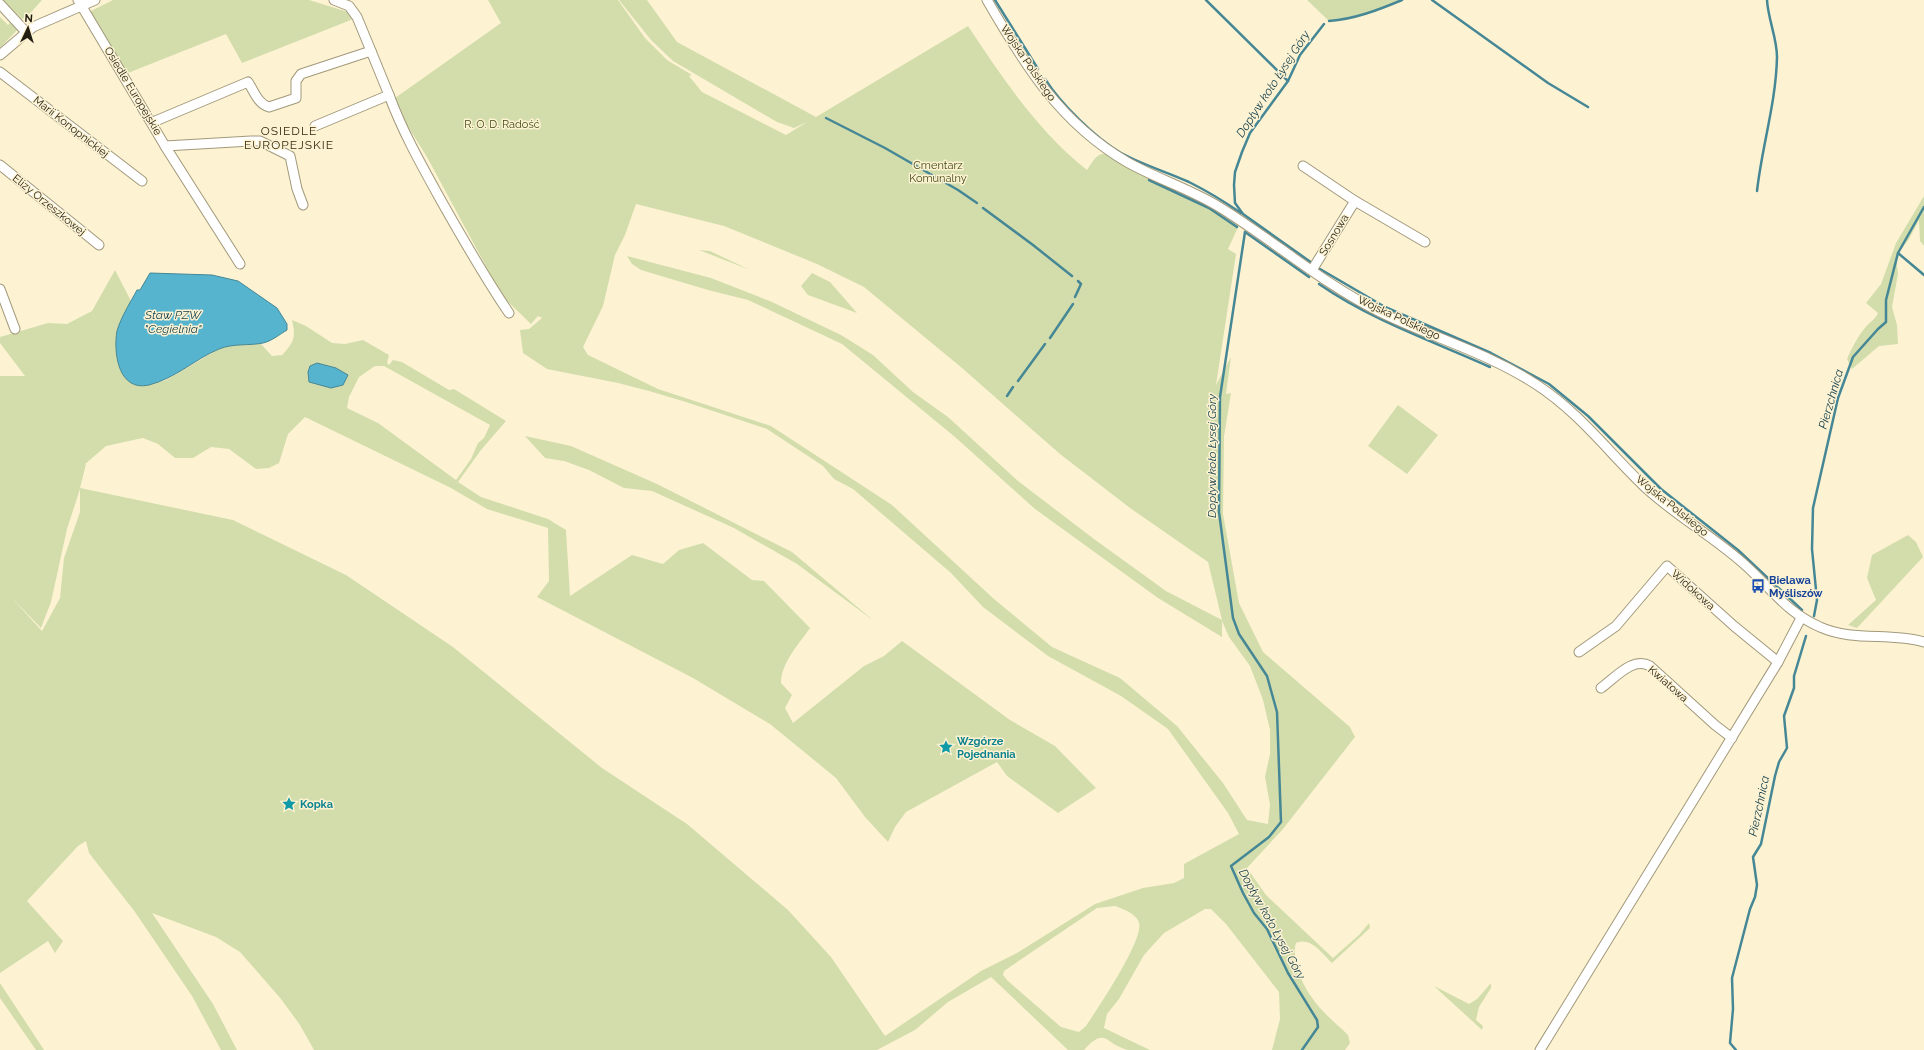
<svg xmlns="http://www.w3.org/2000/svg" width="1924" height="1050" font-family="Raleway,sans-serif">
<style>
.green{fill:#d3ddab;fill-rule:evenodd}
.water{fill:#56b4cf;stroke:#468796}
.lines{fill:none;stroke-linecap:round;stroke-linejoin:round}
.stream{stroke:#468796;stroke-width:2.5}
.minor-casing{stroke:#a2997b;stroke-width:11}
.minor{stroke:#fff;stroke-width:9}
.labels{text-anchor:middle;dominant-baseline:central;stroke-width:3;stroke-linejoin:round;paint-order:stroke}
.street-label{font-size:11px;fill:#221e12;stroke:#fdf3d3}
.park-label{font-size:11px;fill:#3f4711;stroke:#fdf3d3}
.transit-label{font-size:11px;font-weight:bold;fill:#164399;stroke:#fdf3d3;text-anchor:start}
.culture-label{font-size:11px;font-weight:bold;fill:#0d838f;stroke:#fdf3d3;text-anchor:start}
.water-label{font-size:12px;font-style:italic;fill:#143f4b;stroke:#fdf3d3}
.neighbourhood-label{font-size:12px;letter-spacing:1px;fill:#332b10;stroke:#fdf3d3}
</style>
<rect width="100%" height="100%" fill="#fdf3d3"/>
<g class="green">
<polygon points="3,0 42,0 26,18 22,19"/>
<polygon points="113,0 309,0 361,16 242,63 226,34 123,75 87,13"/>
<path d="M 488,0 L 618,0 L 645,38 L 667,60 L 692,75 L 689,76 L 702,92 L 786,135 L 807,122 L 794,128 L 777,122 L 673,61 L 651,40 L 619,0 L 647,0 L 677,42 L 816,117 L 968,26 C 1003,79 1038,131 1087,170 C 1092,163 1097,151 1108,154 L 1200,201 L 1239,225 L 1228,249 L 1236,254 L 1216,385 L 1231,357 L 1226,394 L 1231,393 L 1224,437 L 1223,514 L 1239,603 L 1263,652 L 1350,727 L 1355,737 L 1283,829 L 1247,868 L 1266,895 L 1333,958 L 1360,934 L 1369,923 L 1370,928 L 1332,963 C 1323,954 1310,936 1296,943 C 1291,958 1302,984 1311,996 C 1320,1011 1336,1023 1348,1035 L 1350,1043 L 1345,1050 L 1272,1050 L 1280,1019 L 1279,992 L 1226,924 L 1211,909 L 1205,909 L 1164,933 L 1144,955 L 1119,999 L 1107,1014 L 1104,1028 L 1150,1050 C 1143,1050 1134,1050 1128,1050 C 1104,1044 1106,1026 1084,1050 L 1068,1050 L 991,977 L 948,1002 L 915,1030 L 877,1050 L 314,1050 L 300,1025 L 281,999 L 240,952 L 216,937 L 152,913 L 213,1004 L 237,1050 L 221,1050 L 192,996 L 135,912 L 89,853 L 86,841 L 78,846 L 27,901 L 63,941 L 55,953 L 48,941 L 0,973 L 0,376 L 25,376 L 0,343 L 0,337 L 48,323 L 67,324 L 92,311 L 115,270 L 131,301 L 118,331 L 149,385 L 166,380 L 217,350 L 230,345 L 260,343 L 272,356 L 282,355 C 294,342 296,338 292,320 L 306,326 L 332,343 L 345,344 L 363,340 L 389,355 L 387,363 L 389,365 L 393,360 L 402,362 L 449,390 L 454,389 L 506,421 L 481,450 L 458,482 L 481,497 L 548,519 L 566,530 L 570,596 L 632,555 L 663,564 L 679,550 L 703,543 L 752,580 L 764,581 L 810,628 C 799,644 781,663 781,683 L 792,695 L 785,708 L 793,723 L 864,666 L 884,656 L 902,641 L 1010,720 L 1055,746 L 1096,788 L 1058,813 L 1007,776 L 997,762 L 906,812 L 895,827 L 888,842 L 865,817 L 836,778 L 770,724 L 693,678 L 537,597 L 549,581 L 548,528 L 487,509 L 451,488 L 305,417 L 288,434 L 279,463 L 269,468 L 256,469 L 229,449 L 211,447 L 193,458 L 175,458 L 158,444 L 143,438 L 106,446 L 84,465 L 86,464 L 80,488 L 233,520 L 346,575 L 453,647 L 602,768 L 687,824 L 788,910 L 831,957 L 885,1036 L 981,971 L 1017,953 L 1095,904 L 1143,888 L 1174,883 L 1184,878 L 1184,864 L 1239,834 L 1228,813 L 1168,729 L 1121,696 L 1048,656 L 983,607 L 951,573 L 853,489 L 834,479 L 823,466 L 767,429 L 686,402 L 649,391 L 618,383 L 547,369 L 523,353 L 520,330 L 529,329 L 542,318 L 538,316 L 531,324 L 502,296 L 427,157 L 394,104 L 395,98 L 501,23 ZM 636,204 L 724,226 L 817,264 L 864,287 L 962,368 L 1060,454 L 1130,508 L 1208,562 L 1222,620 L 1166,591 L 1094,539 L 1018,481 L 948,417 L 913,392 L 873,355 L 841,335 L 772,302 L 711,278 L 627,256 L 632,264 L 641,270 L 708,290 L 748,300 L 842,344 L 955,437 L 1035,509 L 1158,598 L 1222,637 L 1222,621 L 1229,637 L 1250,666 L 1263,700 L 1270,730 L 1270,754 L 1265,777 L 1270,805 L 1268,824 L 1247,820 L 1223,783 L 1177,726 L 1120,678 L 1052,647 L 994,599 L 892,505 L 771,426 L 658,389 L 588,355 L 583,347 L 603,306 L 615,255 L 625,235 ZM 375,366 L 384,366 L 490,425 L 484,438 L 478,443 L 471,459 L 456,480 L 378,423 L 347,408 L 349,397 L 359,377 ZM 80,489 L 80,512 L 64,558 L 60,598 L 42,631 L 10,596 L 41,628 L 51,602 L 67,529 ZM 1115,906 C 1123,909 1137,914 1139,923 C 1144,940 1097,1009 1086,1026 L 1079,1032 L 1061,1027 L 1008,981 L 1003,975 L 1004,971 L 1097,908 Z"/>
<path d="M 1307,0 L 1402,0 C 1378,10 1355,19 1329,21 Z"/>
<polygon points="0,17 8,25 13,20 19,28 0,48"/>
<path d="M 1924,196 L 1924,246 L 1920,241 L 1919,220 L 1909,239 L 1896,256 L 1898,274 L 1892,307 L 1897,325 L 1898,344 L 1879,346 L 1852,369 L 1847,359 C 1851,349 1857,338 1864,329 C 1869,322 1874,321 1878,313 L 1866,303 L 1881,284 L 1896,243 Z"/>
<polygon points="699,250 710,251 750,270"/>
<polygon points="812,273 830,282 857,313 808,295 801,286"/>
<polygon points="1398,405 1438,435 1407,474 1368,446"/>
<polygon points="525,436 571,446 657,484 792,552 874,621 797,564 734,528 652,491 624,488 589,470 564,461 545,458"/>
<polygon points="1908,535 1916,542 1923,557 1857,628 1848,625 1876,600 1867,578 1872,555"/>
<polygon points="0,983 44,1050 36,1050 0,998"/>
<polygon points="1491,983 1491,988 1479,1007 1476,1020 1483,1026 1482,1030 1434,986 1469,1004 1477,999"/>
</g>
<g class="water">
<path d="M 150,273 L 212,275 L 238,281 L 277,308 L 287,324 L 287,330 C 280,334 272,341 263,343 C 248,346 234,343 219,349 C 195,359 176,378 149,385 C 119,392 113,354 117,331 C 121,317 130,303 137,290 L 140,290 Z"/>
<polygon points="317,363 336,368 348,375 343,385 331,388 309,382 308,372 310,366"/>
</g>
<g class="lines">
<g class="stream">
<polyline points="995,0 1038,69"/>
<polyline points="1206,0 1288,81"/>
<polyline points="1432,0 1548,83 1588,107"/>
<path d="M 1329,21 C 1355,19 1378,10 1402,0"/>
<path d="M 1045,79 C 1060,103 1096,139 1121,153 C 1143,165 1167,172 1189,182 C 1207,191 1225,202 1241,213"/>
<polyline points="826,118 885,148 958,190 977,203"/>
<polyline points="1149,180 1209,208 1237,227"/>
<path d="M 1757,191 C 1762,146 1776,103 1777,57 C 1777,38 1768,19 1767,0"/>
<polyline points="983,208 1033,245 1072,276"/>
<polyline points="1245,232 1220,397 1219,512 1233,618 1239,634 1267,676 1277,712 1281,822 1269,837 1231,866 1243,893 1254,913 1267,929 1288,973 1317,1020 1318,1027 1302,1050"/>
<polyline points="1245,232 1309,277"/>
<polyline points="1898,253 1924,275"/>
<polyline points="1312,263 1243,214 1235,203 1234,185 1235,172 1242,152 1250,133 1288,81 1300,55 1324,24"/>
<polyline points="1320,269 1385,307 1491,353 1549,384 1588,416 1661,489 1738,550 1802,610"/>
<path d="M 1319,284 C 1371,320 1432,341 1490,367"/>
<polyline points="1075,297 1081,284 1078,281"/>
<polyline points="1050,338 1073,304"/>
<polyline points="1018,381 1045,344"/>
<polyline points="1007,396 1013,387"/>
<polyline points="1814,616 1817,600 1812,549 1813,508 1838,398 1853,357 1878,329 1886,322 1886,300 1898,253 1924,207"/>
<polyline points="1736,1050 1730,1043 1733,1009 1732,978 1750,909 1755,897 1757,885 1753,857 1761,844 1775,776 1779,762 1787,748 1784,716 1794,688 1794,676 1806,636"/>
</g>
<defs>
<g id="minor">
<polyline points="78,0 165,146 251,141 260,141 290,156 297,189 303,205"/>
<polyline points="334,0 349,6 357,17 371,51"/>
<path d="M 987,0 C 1024,64 1060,123 1127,162 C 1157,179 1191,189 1221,208 C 1274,241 1322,283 1378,311 C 1430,337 1487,352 1537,385 C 1580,413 1610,454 1647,489 C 1678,517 1714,537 1744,564 C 1771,588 1787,613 1820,627 C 1853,642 1890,632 1924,642"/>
<polyline points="0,4 26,32"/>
<polyline points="0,55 33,27 95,0"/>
<polyline points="0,72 142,181"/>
<path d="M 389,95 C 403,133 423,168 443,204 C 464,241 485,278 509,313"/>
<path d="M 153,122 L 248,82 C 254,91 258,104 269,107 L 296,98 L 296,81 L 301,74 L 371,51 L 389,95 L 315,126"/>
<polyline points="165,146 240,264"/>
<polyline points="0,165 99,245"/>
<polyline points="1303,166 1355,201"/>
<polyline points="1312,270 1355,201 1425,242"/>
<polyline points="0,289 15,329"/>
<polyline points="1579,652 1616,626 1667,566 1734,626 1778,662"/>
<path d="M 1601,688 C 1615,678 1633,656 1650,666 L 1715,725 L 1732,738"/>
<polyline points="1540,1050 1778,662 1801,618"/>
</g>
</defs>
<use href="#minor" class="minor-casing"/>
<use href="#minor" class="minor"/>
</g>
<defs>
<symbol id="bus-bare" viewBox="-9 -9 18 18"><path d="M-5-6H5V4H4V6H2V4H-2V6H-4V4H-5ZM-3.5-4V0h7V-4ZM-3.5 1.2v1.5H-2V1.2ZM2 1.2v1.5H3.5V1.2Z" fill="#1a4fb4" stroke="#fdf3d3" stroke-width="2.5" paint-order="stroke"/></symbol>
<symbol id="sight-bare" viewBox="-9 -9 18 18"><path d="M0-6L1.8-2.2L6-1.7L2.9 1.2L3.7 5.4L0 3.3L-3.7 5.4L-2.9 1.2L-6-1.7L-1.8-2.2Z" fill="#0f9aa8" stroke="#fdf3d3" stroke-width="2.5" paint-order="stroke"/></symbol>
</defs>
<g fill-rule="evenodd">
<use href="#bus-bare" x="1748" y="576" width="20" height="20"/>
<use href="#sight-bare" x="936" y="737" width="20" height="20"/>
<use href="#sight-bare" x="279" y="794" width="20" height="20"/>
</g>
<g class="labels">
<g class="street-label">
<text transform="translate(1028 63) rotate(56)">Wojska Polskiego</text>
<text transform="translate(133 91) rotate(59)">Osiedle Europejskie</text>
<text transform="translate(71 127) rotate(38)">Marii Konopnickiej</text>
<text transform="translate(49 205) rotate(39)">Elizy Orzeszkowej</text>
<text transform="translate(1334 235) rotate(-59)">Sosnowa</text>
<text transform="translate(1399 318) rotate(25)">Wojska Polskiego</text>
<text transform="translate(1672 506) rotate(39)">Wojska Polskiego</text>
<text transform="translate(1693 590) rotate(42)">Widokowa</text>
<text transform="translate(1668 684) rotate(41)">Kwiatowa</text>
</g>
<g class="park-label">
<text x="502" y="124">R. O. D. Radość</text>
<text x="938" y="165">Cmentarz<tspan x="938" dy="13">Komunalny</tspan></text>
</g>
<g class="transit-label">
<text x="1769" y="580">Bielawa<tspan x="1769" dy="13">Myśliszów</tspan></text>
</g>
<g class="culture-label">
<text x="957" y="741">Wzgórze<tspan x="957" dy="13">Pojednania</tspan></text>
<text x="300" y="804">Kopka</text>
</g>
<g class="water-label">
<text transform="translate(1273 84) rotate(-57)">Dopływ koło Łysej Góry</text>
<text x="173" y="315">Staw PZW<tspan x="173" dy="14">"Cegielnia"</tspan></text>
<text transform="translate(1831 399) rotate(-74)">Pierzchnica</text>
<text transform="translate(1212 456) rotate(-90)">Dopływ koło Łysej Góry</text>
<text transform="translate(1759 806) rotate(-78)">Pierzchnica</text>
<text transform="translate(1272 924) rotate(61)">Dopływ koło Łysej Góry</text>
</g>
<g class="neighbourhood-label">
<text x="289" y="131">OSIEDLE<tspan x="289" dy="14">EUROPEJSKIE</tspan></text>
</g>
</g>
<g transform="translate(28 28) rotate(4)" stroke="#fdf3d3" stroke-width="3" paint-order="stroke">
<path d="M0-3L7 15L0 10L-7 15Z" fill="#221e12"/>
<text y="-6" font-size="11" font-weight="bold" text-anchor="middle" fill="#221e12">N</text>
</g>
</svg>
